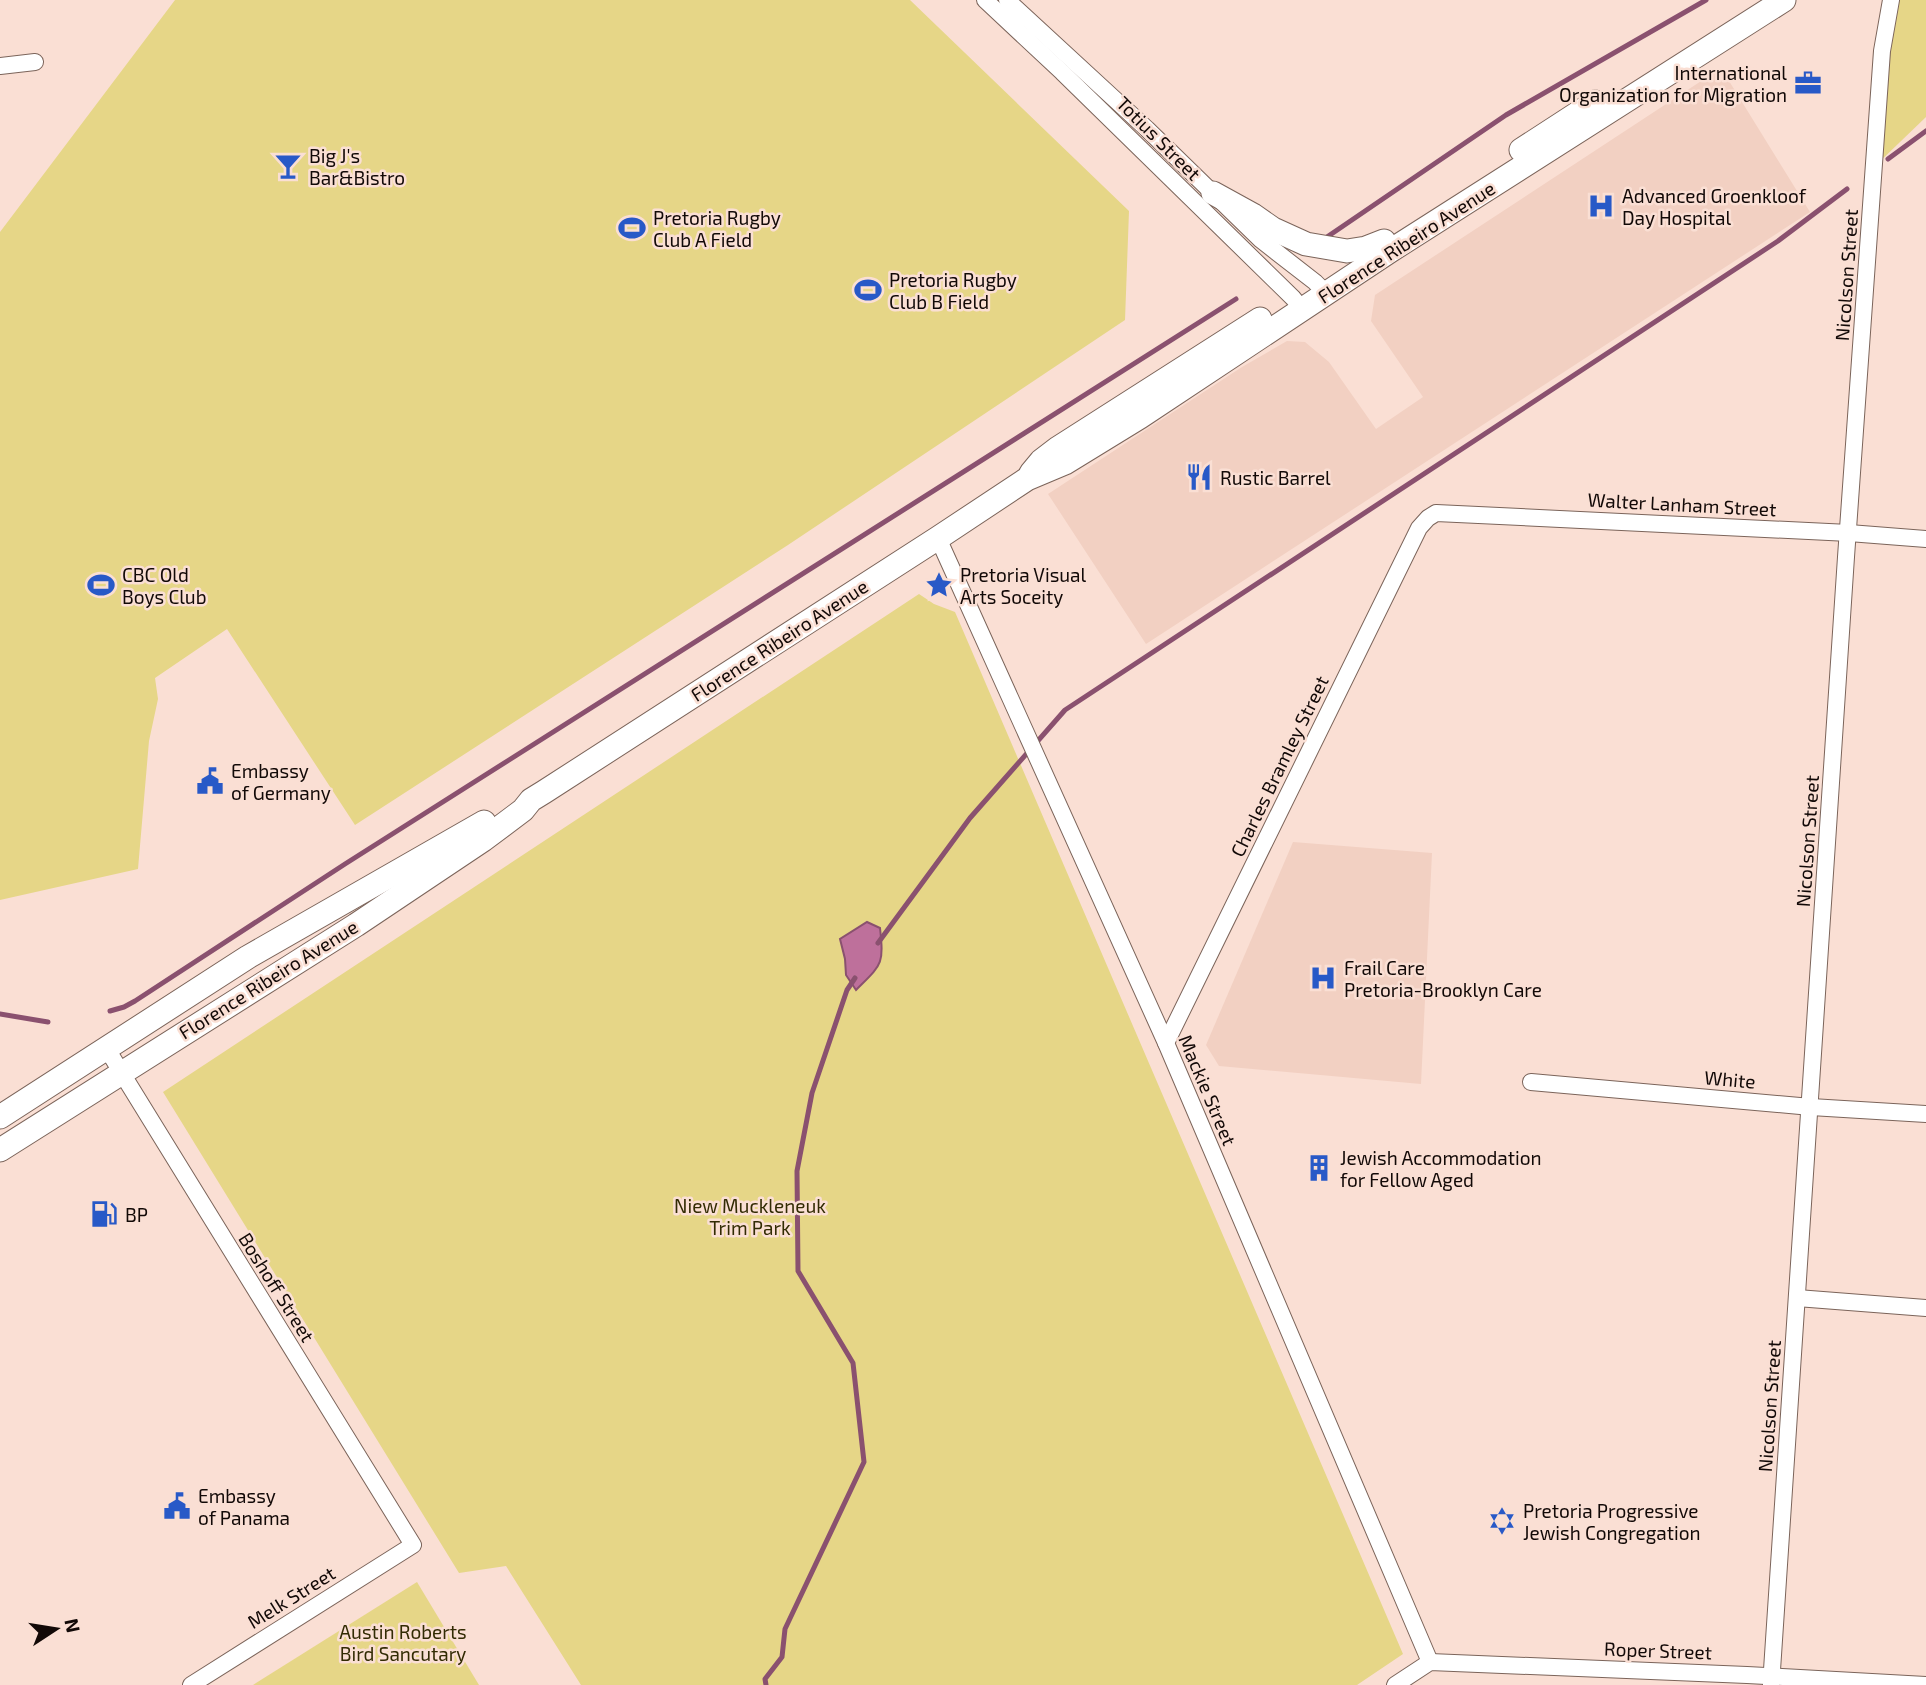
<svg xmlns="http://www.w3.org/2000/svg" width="1926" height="1685" font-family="'Exo 2',sans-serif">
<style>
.built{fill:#f2d0c2}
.green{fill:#e6d687}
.water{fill:#be709b;stroke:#8a516f;stroke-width:2}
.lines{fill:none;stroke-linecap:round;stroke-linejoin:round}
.stream{stroke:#8a516f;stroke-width:5}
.street-casing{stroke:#7b645a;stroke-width:18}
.secondary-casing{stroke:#7b645a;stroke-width:25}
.street{stroke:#fff;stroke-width:16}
.secondary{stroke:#fff;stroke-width:23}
.labels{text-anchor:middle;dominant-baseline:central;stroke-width:5;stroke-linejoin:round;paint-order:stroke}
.poi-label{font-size:19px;fill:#120907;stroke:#fadfd4;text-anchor:start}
.street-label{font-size:19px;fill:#120907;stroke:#fadfd4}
.park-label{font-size:19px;fill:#322b03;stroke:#fadfd4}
</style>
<rect width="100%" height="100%" fill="#fadfd4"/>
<g class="built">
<polygon points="1721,68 1810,212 1146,644 1048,494 1242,367 1287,341 1305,342 1329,362 1376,429 1423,397 1371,321 1375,295"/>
<polygon points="1293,842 1432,853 1421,1084 1219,1066 1206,1045"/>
</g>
<g class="green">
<polygon points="175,0 910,0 1129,211 1125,320 788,545 355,825 227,629 155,678 158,699 149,741 138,869 0,900 0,232"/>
<polygon points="1891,0 1926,0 1926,117 1873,168"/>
<polygon points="919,594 934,604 955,612 1403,1654 1357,1685 581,1685 506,1566 459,1573 163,1092"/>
<polygon points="417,1582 479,1685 253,1685"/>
</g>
<path class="water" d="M 867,922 L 880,928 C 884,965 882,964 856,990 L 846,975 L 845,959 L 840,939 Z"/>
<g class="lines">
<g class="stream">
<polyline points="1888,159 1926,131"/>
<polyline points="1324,239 1506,115 1706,0"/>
<polyline points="878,943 970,818 1065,710 1778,241 1847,189"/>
<polyline points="110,1011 124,1007 135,1001 345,864 1236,299"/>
<polyline points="0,1014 48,1022"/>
<polyline points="766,1685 765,1679 782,1657 785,1629 864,1462 853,1363 798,1271 797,1171 812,1093 847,990 855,978"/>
</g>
<defs>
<g id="street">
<polyline points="985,0 1062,72 1293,298 1302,309"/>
<polyline points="1007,0 1147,129 1261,240 1315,282 1326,293"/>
<polyline points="0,66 35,62"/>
<polyline points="938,538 1166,1043 1430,1662"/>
<polyline points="1166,1043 1419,528 1428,518 1436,513 1849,533 1926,539"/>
<polyline points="107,1049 413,1545 191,1685"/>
<polyline points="1531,1082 1811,1107 1926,1114"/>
<polyline points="1797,1298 1926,1308"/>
<polyline points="1395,1685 1430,1662 1747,1675 1926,1685"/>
<polyline points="1771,1685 1846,557 1882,51 1891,0"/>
</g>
<g id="secondary">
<polyline points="1521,150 1595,102"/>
<polyline points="1213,193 1253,215 1273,229 1306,244 1347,251 1366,248 1384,241"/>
<polyline points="1031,473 1041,461 1058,448 1260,319"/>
<polyline points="0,1117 248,957 484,822"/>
<polyline points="0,1150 356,925 483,840 523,810 531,800 544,792 938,538 1027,479 1065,463 1140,417 1390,251 1784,0"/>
</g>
</defs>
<use href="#street" class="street-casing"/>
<use href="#secondary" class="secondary-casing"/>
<use href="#street" class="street"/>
<use href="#secondary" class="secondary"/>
</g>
<defs>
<symbol id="office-bare" viewBox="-9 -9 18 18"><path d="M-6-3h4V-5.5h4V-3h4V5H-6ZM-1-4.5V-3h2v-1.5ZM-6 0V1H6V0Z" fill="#2859c7" stroke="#fadfd4" stroke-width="2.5" paint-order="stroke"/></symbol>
<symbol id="bar-bare" viewBox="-9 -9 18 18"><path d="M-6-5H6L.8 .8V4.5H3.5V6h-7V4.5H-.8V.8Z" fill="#2859c7" stroke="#fadfd4" stroke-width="2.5" paint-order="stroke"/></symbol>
<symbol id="hospital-bare" viewBox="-9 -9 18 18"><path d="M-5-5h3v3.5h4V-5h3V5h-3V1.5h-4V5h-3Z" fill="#2859c7" stroke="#fadfd4" stroke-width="2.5" paint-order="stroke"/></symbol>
<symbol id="stadium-bare" viewBox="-9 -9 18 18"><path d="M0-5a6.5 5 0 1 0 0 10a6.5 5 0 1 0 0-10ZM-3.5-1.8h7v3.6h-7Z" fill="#2859c7" stroke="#fadfd4" stroke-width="2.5" paint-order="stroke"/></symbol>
<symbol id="restaurant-bare" viewBox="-9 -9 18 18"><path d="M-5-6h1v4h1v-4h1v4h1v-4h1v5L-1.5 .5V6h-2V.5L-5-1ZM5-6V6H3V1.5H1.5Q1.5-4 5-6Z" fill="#2859c7" stroke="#fadfd4" stroke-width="2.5" paint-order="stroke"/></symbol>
<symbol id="sight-bare" viewBox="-9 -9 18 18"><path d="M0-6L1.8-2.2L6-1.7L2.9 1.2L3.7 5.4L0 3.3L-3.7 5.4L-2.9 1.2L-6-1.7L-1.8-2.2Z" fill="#2859c7" stroke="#fadfd4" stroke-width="2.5" paint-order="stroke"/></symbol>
<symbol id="civic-bare" viewBox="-9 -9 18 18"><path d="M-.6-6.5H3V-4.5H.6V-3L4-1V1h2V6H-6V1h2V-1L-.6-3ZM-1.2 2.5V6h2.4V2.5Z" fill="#2859c7" stroke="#fadfd4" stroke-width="2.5" paint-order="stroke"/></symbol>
<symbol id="building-bare" viewBox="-9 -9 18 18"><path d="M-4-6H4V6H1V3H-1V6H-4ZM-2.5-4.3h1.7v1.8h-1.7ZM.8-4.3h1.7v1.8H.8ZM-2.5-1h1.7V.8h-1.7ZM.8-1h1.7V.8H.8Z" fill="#2859c7" stroke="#fadfd4" stroke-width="2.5" paint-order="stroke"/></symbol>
<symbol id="fuel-bare" viewBox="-9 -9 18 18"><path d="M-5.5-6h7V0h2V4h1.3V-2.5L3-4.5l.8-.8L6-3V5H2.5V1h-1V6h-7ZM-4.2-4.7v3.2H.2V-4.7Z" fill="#2859c7" stroke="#fadfd4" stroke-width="2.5" paint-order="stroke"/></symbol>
<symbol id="synagogue-bare" viewBox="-9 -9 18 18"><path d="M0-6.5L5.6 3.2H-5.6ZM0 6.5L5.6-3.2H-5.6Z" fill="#2859c7" stroke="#fadfd4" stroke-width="2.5" paint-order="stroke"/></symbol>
</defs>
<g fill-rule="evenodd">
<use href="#office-bare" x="1789" y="64" width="38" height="38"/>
<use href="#bar-bare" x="269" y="147" width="38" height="38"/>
<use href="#hospital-bare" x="1582" y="187" width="38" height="38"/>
<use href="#stadium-bare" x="613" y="209" width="38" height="38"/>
<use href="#stadium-bare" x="849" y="271" width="38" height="38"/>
<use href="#restaurant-bare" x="1180" y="458" width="38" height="38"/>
<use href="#stadium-bare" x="82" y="566" width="38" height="38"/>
<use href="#sight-bare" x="920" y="566" width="38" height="38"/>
<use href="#civic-bare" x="191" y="762" width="38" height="38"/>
<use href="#hospital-bare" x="1304" y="959" width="38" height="38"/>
<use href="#building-bare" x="1300" y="1149" width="38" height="38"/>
<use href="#fuel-bare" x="85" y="1195" width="38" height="38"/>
<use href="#civic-bare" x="158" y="1487" width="38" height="38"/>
<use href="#synagogue-bare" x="1483" y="1502" width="38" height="38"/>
</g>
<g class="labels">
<g class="poi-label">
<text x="1787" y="72" text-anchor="end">International<tspan x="1787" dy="22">Organization for Migration</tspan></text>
<text x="309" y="155">Big J's<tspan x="309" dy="22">Bar&amp;Bistro</tspan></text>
<text x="1622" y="195">Advanced Groenkloof<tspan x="1622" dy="22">Day Hospital</tspan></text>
<text x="653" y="217">Pretoria Rugby<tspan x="653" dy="22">Club A Field</tspan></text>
<text x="889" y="279">Pretoria Rugby<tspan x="889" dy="22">Club B Field</tspan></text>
<text x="1220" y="477">Rustic Barrel</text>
<text x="122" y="574">CBC Old<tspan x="122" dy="22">Boys Club</tspan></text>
<text x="960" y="574">Pretoria Visual<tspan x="960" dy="22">Arts Soceity</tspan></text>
<text x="231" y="770">Embassy<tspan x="231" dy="22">of Germany</tspan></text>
<text x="1344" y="967">Frail Care<tspan x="1344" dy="22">Pretoria-Brooklyn Care</tspan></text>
<text x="1340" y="1157">Jewish Accommodation<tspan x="1340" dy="22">for Fellow Aged</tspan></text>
<text x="125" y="1214">BP</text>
<text x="198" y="1495">Embassy<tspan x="198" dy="22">of Panama</tspan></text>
<text x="1523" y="1510">Pretoria Progressive<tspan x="1523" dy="22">Jewish Congregation</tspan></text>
</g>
<g class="street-label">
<text transform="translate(1159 138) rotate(45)">Totius Street</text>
<text transform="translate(1406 242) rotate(-33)">Florence Ribeiro Avenue</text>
<text transform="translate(1846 275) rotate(-86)">Nicolson Street</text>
<text transform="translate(1682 504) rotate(3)">Walter Lanham Street</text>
<text transform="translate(779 640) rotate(-33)">Florence Ribeiro Avenue</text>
<text transform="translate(1279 766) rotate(-64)">Charles Bramley Street</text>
<text transform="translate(1807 841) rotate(-86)">Nicolson Street</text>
<text transform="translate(268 979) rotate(-32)">Florence Ribeiro Avenue</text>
<text transform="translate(1730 1079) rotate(5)">White</text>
<text transform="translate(1208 1090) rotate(67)">Mackie Street</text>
<text transform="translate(277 1287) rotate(58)">Boshoff Street</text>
<text transform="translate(1769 1406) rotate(-86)">Nicolson Street</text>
<text transform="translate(291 1597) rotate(-32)">Melk Street</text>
<text transform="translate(1658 1650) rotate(2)">Roper Street</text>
</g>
<g class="park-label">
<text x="750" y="1205">Niew Muckleneuk<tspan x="750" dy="22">Trim Park</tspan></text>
<text x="403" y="1631">Austin Roberts<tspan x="403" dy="22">Bird Sancutary</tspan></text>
</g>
</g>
<g transform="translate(56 1629) rotate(78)" stroke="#fadfd4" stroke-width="5" paint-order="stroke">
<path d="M0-5L12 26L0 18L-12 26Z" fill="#120907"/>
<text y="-10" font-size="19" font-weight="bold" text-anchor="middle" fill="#120907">N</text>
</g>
</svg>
